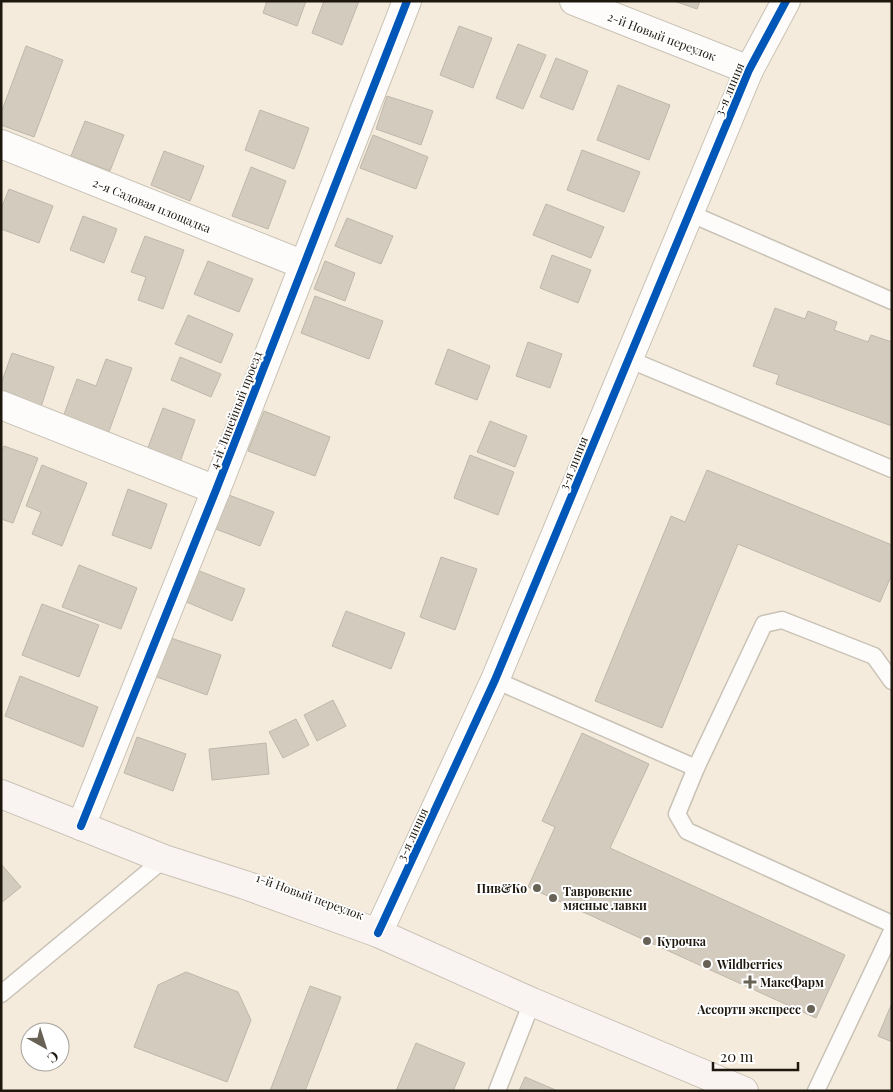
<svg xmlns="http://www.w3.org/2000/svg" width="893" height="1092" font-family="'Playfair Display',serif">
<style>
.building{fill:#d4cbbf;stroke:#bfb7ac}
.lines{fill:none;stroke-linecap:round;stroke-linejoin:round}
.lane-casing{stroke:#c9c2b6;stroke-width:19}
.street-casing{stroke:#c9c2b6;stroke-width:30}
.secondary-casing{stroke:#c9c2b6;stroke-width:30}
.lane{stroke:#fdfcfa;stroke-width:16}
.street{stroke:#fdfcfa;stroke-width:28}
.secondary{stroke:#f9f4f2;stroke-width:28}
.cycleway-casing{stroke:#fff;stroke-width:11}
.cycleway{stroke:#0057b8;stroke-width:8}
.poi-dot{fill:#686155;stroke:#fff;stroke-width:2}
.labels{text-anchor:middle;dominant-baseline:central;stroke-width:4;stroke-linejoin:round;paint-order:stroke}
.street-label{font-size:12px;fill:#1d170d;stroke:#fff}
.poi-label{font-size:12px;font-weight:bold;fill:#1d170d;stroke:#fff;text-anchor:start}
</style>
<rect width="100%" height="100%" fill="#f4ebdc"/>
<g class="building">
<polygon points="267,1 306,1 297,26 263,13"/>
<polygon points="324,1 359,1 342,45 312,33"/>
<polygon points="674,1 700,1 697,9"/>
<polygon points="459,26 492,38 473,88 440,75"/>
<polygon points="518,44 546,55 523,109 496,98"/>
<polygon points="26,46 63,60 34,137 1,125 1,113"/>
<polygon points="556,58 588,71 573,110 540,97"/>
<polygon points="618,85 670,105 649,160 597,140"/>
<polygon points="387,96 433,111 421,145 376,129"/>
<polygon points="260,110 309,128 294,169 245,150"/>
<polygon points="85,121 124,135 110,171 71,156"/>
<polygon points="373,135 428,157 416,189 360,168"/>
<polygon points="582,150 640,172 624,212 567,190"/>
<polygon points="164,151 204,166 190,201 151,185"/>
<polygon points="251,167 286,181 268,229 232,216"/>
<polygon points="9,189 53,206 39,243 1,229 1,209"/>
<polygon points="546,204 604,227 591,258 533,235"/>
<polygon points="83,216 117,229 104,263 70,250"/>
<polygon points="347,218 393,236 381,264 335,246"/>
<polygon points="145,236 184,250 163,309 138,300 146,277 131,272"/>
<polygon points="552,255 591,270 578,303 540,288"/>
<polygon points="208,261 253,279 239,312 194,294"/>
<polygon points="325,261 355,273 345,301 314,289"/>
<polygon points="315,296 383,321 369,359 301,333"/>
<polygon points="775,308 805,319 808,311 837,322 834,330 868,342 871,335 892,342 892,426 776,384 779,375 753,366"/>
<polygon points="188,315 233,334 221,363 175,344"/>
<polygon points="528,342 562,354 550,388 516,376"/>
<polygon points="448,349 490,366 477,400 435,384"/>
<polygon points="12,353 54,367 41,407 1,393 1,384"/>
<polygon points="180,357 221,374 211,397 171,380"/>
<polygon points="106,359 132,368 108,434 63,417 77,379 96,386"/>
<polygon points="163,408 195,420 180,462 147,450"/>
<polygon points="264,411 330,437 315,476 248,451"/>
<polygon points="490,421 527,436 515,467 477,452"/>
<polygon points="4,446 38,458 13,523 1,519 1,454"/>
<polygon points="470,455 514,472 498,515 454,498"/>
<polygon points="42,465 87,483 62,546 32,534 41,512 26,506"/>
<polygon points="707,470 892,545 892,574 880,602 738,544 662,728 595,701 671,516 685,522"/>
<polygon points="128,489 167,504 151,549 112,535"/>
<polygon points="226,494 274,512 260,546 213,528"/>
<polygon points="441,557 477,569 455,630 420,617"/>
<polygon points="79,565 137,588 121,629 62,607"/>
<polygon points="197,570 245,589 232,621 184,601"/>
<polygon points="42,604 99,625 79,677 22,655"/>
<polygon points="346,611 405,633 391,669 332,646"/>
<polygon points="168,637 221,655 207,695 154,676"/>
<polygon points="20,676 98,707 83,747 5,716"/>
<polygon points="333,700 346,726 317,741 304,715"/>
<polygon points="296,719 309,745 283,758 269,732"/>
<polygon points="582,733 649,764 610,848 845,955 816,1018 528,887 555,827 542,821"/>
<polygon points="137,737 186,754 173,791 124,773"/>
<polygon points="266,743 269,774 212,780 209,749"/>
<polygon points="1,864 21,887 1,903"/>
<polygon points="186,972 238,992 251,1020 227,1082 134,1047 158,985"/>
<polygon points="310,986 341,997 305,1091 270,1091"/>
<polygon points="892,1003 892,1042 878,1036"/>
<polygon points="416,1043 465,1063 453,1091 396,1091"/>
<polygon points="525,1077 558,1091 519,1091"/>
</g>
<g class="lines">
<defs>
<g id="lane">
<polyline points="689,213 892,301"/>
<polyline points="628,359 892,469"/>
<polyline points="495,680 696,768"/>
<polyline points="892,681 874,656 782,620 764,624 696,768 677,814 687,831 892,924"/>
<polyline points="1,994 164,859"/>
<polyline points="497,1091 532,1002"/>
<polyline points="816,1091 892,931"/>
</g>
<g id="street">
<polyline points="574,1 749,70"/>
<polyline points="1,144 304,265"/>
<polyline points="1,405 216,490"/>
<polyline points="81,826 216,490 407,1"/>
<polyline points="378,933 495,680 749,70 786,1"/>
</g>
<polyline id="secondary" points="1,794 164,859 245,885 378,933 532,1002 744,1091"/>
</defs>
<use href="#lane" class="lane-casing"/>
<use href="#street" class="street-casing"/>
<use href="#secondary" class="secondary-casing"/>
<use href="#lane" class="lane"/>
<use href="#street" class="street"/>
<use href="#secondary" class="secondary"/>
<defs>
<g id="cycleway">
<polyline points="81,826 216,490 407,1"/>
<polyline points="378,933 495,680 749,70 786,1"/>
</g>
</defs>
<use href="#cycleway" class="cycleway-casing"/>
<use href="#cycleway" class="cycleway"/>
</g>
<g class="poi-dot">
<circle cx="537" cy="888" r="5"/>
<circle cx="553" cy="898" r="5"/>
<circle cx="647" cy="941" r="5"/>
<circle cx="707" cy="964" r="5"/>
<path d="M747.5 974.5h5v5h5v5h-5v5h-5v-5h-5v-5h5z"/>
<circle cx="811" cy="1009" r="5"/>
</g>
<g class="labels">
<g class="street-label">
<text transform="translate(662 36) rotate(21)">2-й Новый переулок</text>
<text transform="translate(729 89) rotate(-67)">3-я линия</text>
<text transform="translate(152 205) rotate(22)">2-я Cадовая площадка</text>
<text transform="translate(235 410) rotate(-69)">4-й Линейный проезд</text>
<text transform="translate(573 463) rotate(-68)">3-я линия</text>
<text transform="translate(412 834) rotate(-65)">3-я линия</text>
<text transform="translate(310 896) rotate(20)">1-й Новый переулок</text>
</g>
<g class="poi-label">
<text x="527" y="888" text-anchor="end">Пив&amp;Ко</text>
<text x="563" y="891">Тавровские<tspan x="563" dy="14">мясные лавки</tspan></text>
<text x="657" y="941">Курочка</text>
<text x="717" y="964">Wildberries</text>
<text x="760" y="982">МаксФарм</text>
<text x="801" y="1009" text-anchor="end">Ассорти экспресс</text>
</g>
</g>
<rect width="893" height="1092" fill="none" stroke="#1d170d" stroke-width="5"/>
<g transform="translate(45 1047) rotate(141)"><circle r="24" fill="#ffffff" stroke="#a5a29e"/>
<path d="M0-4L9 19L0 12L-9 19Z" fill="#686155"/>
<text y="-8" font-size="14" font-weight="bold" text-anchor="middle" fill="#1d170d">С</text>
</g>
<path d="M713 1062v8h85v-8" fill="none" stroke="#1d170d" stroke-width="2.5"/>
<text x="720" y="1062" font-size="15" fill="#1d170d" stroke="#ffffff" stroke-width="4" paint-order="stroke">20 m</text>
</svg>
